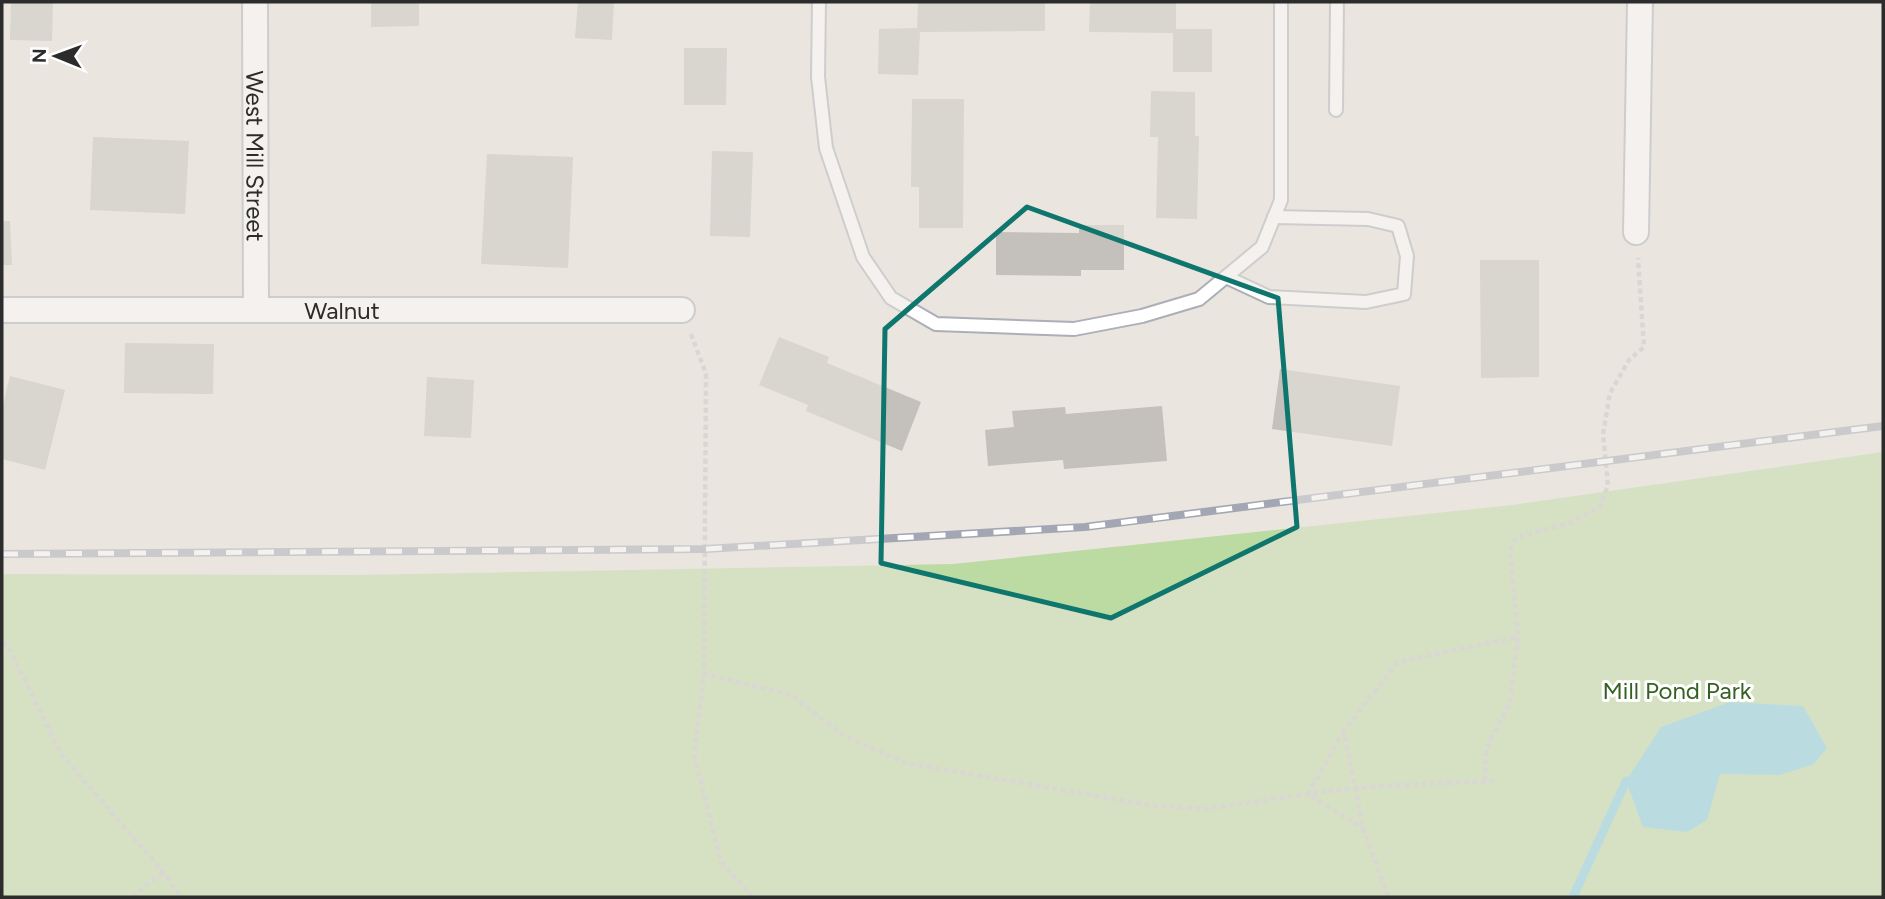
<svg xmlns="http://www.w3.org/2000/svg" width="1885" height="899" font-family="Figtree,sans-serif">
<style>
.green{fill:#bcdba3}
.water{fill:#7fd1e1}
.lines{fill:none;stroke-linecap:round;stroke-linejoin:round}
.stream{stroke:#7fd1e1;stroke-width:9}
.building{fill:#c4c0bb}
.service-casing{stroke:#acafb6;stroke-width:16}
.minor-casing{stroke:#acafb6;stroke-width:28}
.path{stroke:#c4c4c4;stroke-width:4.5;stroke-dasharray:5 3.5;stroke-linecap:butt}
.service{stroke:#fff;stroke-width:12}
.minor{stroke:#fff;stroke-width:24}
.rail-casing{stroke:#a3a7b3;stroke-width:8}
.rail{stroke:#fff;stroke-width:5;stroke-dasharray:16;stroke-linecap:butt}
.path-bridge{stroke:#c4c4c4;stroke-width:4.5;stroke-dasharray:5 3.5;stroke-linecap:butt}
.marked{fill:none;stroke:#0f766e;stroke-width:5;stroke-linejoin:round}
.labels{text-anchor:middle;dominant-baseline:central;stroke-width:6;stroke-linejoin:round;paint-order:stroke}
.street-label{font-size:24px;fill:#2c2c2c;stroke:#fff}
.park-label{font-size:24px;fill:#366123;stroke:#fff}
</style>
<rect width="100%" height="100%" fill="#ebe5e0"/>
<polygon class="green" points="1883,452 1883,897 2,897 2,574 354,575 953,564 1512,505"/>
<polygon class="water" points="1730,702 1803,706 1827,748 1814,764 1780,775 1720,774 1707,820 1687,832 1643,827 1626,781 1661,727"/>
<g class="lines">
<polyline class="stream" points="1573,897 1626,781"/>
</g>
<g class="building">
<polygon points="11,2 53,2 52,41 10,40"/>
<polygon points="371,2 419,2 419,26 371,27"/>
<polygon points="578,2 614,2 612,40 575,38"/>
<polygon points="918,2 1045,2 1045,31 920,32 918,75 878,74 879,29 917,28"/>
<polygon points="1090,2 1176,2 1176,29 1212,29 1212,72 1173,72 1173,33 1089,32"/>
<polygon points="684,48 727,48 726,105 684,105"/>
<polygon points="1151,91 1195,92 1195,136 1199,136 1197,219 1156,218 1158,137 1150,137"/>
<polygon points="912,99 964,99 963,228 919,228 919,187 911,187"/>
<polygon points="93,137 189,141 185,214 90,210"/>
<polygon points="712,151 753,152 750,237 710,236"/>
<polygon points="487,154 573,157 568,268 481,264"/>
<polygon points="2,221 10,221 12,265 2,265"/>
<polygon points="1079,225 1124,225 1124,270 1081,270 1081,276 996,275 996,232 1079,233"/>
<polygon points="1480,260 1539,260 1539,377 1481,378"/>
<polygon points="779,337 829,357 827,363 921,402 902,451 806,411 808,405 759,385"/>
<polygon points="125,343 214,344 213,394 124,393"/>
<polygon points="1280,369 1400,386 1392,446 1272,429"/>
<polygon points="10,376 65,390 45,470 2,459 2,408"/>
<polygon points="427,377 474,380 471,438 424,436"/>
<polygon points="1162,406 1167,461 1064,469 1063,460 988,466 985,430 1014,427 1012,411 1065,407 1066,414"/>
</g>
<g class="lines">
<defs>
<g id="service">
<polyline points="819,2 818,77 826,148 863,257 891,298 936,324 1074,329 1142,316 1199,299 1262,247 1281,200 1281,2"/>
<polyline points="1336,110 1337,2"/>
<polyline points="1226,277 1269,297 1366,302 1404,294 1407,256 1398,226 1368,219 1274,217"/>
</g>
<g id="minor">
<path id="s1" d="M 255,2 L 256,309"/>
<polyline points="1636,232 1640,2"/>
<path id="s2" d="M 2,310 L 682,310"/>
</g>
</defs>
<use href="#service" class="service-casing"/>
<use href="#minor" class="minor-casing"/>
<g class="path">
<polyline points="691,334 706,374 704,674"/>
<polyline points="2,642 9,648 61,754 163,872 181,897"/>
<polyline points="1344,731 1308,794 1363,828"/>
<polyline points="1485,781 1486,749 1510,702 1518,637 1510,550 1516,537 1570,523 1600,507 1608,485 1603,434 1610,393 1629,360 1644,347 1638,258"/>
<polyline points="1379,786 1493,781"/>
<polyline points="132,897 163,872"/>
<polyline points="753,897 721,862 694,755 704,674 791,695 846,737 906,763 1149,805 1205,809 1328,791"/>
<polyline points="1388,897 1363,828 1344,731 1398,662 1518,637"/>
</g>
<use href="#service" class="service"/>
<use href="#minor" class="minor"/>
<defs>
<polyline id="rail" points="2,554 705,549 1085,527 1883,426"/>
</defs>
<use href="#rail" class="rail-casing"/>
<use href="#rail" class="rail"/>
<polyline class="path-bridge" points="1328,791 1379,786"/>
</g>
<path d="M0 0H1885V899H0ZM 1027,207 L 1278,298 L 1297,527 L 1111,618 L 881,563 L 885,329 Z" fill="#ebe5e0" fill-opacity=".55" fill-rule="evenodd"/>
<path class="marked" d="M 1027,207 L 1278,298 L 1297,527 L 1111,618 L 881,563 L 885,329 Z"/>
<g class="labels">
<g class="street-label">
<text stroke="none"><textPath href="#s1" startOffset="154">West Mill Street</textPath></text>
<text stroke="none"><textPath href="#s2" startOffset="340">Walnut</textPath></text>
</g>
<g class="park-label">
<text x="1677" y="690">Mill Pond Park</text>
</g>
</g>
<rect width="1885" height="899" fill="none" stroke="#2c2c2c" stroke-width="7"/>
<g transform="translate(56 56) rotate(271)" stroke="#ffffff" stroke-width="5" paint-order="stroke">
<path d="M0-5L12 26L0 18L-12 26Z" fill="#2c2c2c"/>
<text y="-10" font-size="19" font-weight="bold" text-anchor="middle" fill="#2c2c2c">N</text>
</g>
</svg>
